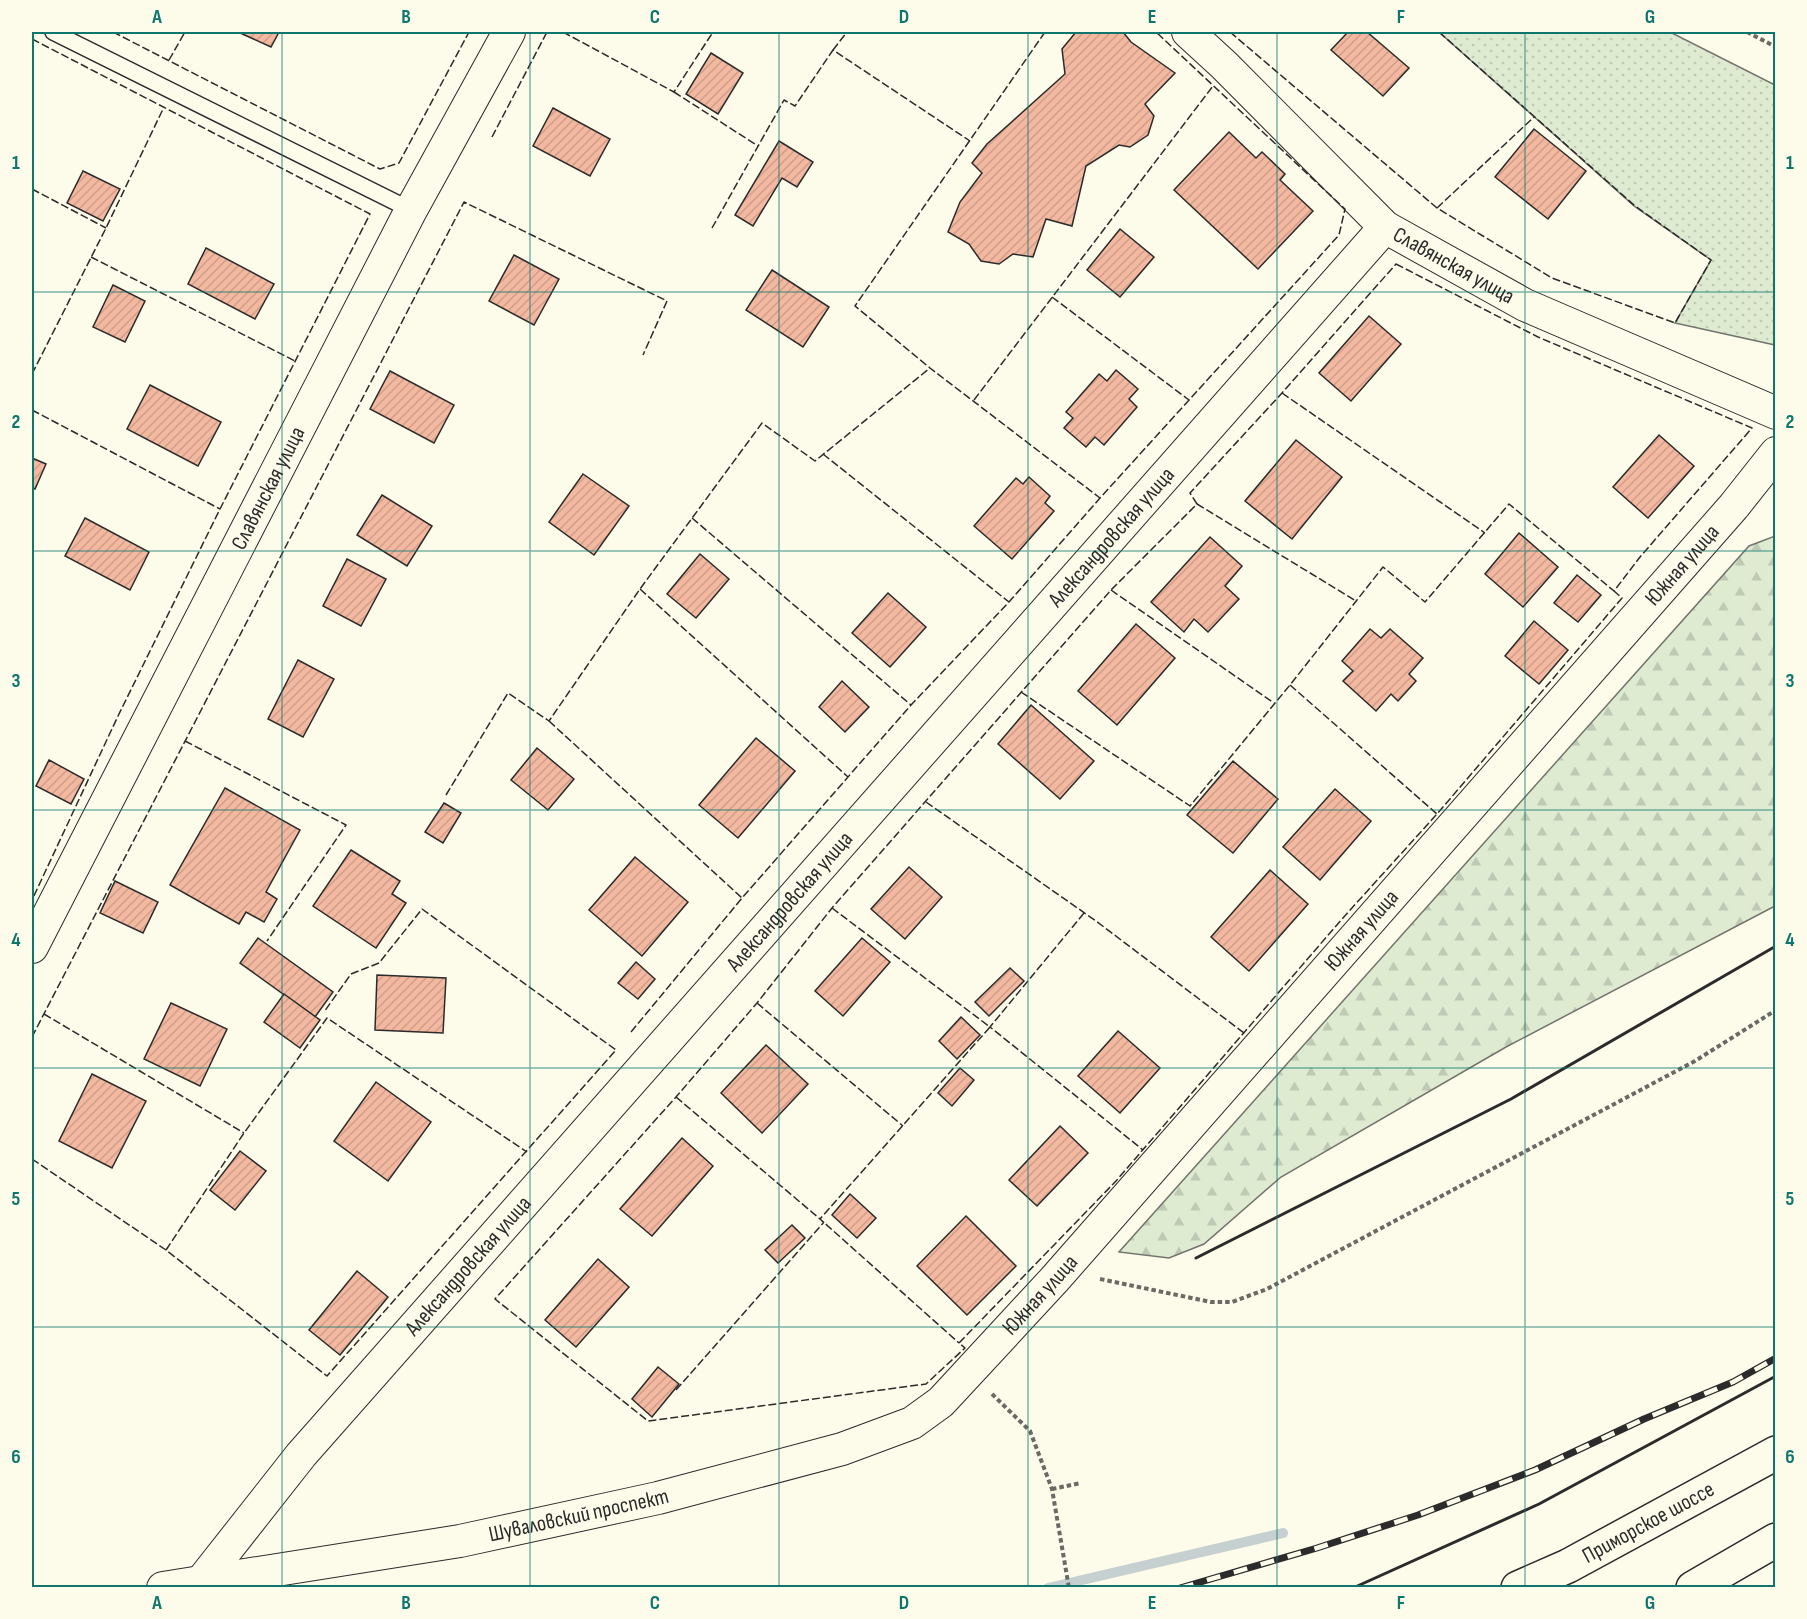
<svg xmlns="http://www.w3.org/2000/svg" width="1807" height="1619" font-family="'Sofia Sans Condensed',sans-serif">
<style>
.green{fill:url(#green-dots);stroke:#74746e;stroke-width:1.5}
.forest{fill:url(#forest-firs);stroke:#74746e;stroke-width:1.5}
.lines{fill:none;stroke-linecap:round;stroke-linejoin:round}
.stream{stroke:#c7d0d0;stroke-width:10}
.building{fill:url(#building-hatch);stroke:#2b2b2b;stroke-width:1.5}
.service-casing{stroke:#2b2b2b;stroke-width:18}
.minor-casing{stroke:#2b2b2b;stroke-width:34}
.primary-casing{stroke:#2b2b2b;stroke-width:36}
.path{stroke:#6a6964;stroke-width:4;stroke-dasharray:4.5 3;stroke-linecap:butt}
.service{stroke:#fdfbea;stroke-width:15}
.minor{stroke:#fdfbea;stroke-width:32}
.primary{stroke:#fdfbea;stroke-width:33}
.rail-casing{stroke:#2b2b2b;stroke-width:7}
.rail{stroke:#fdfbea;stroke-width:4.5;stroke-dasharray:14;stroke-linecap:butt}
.fence{stroke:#2b2b2b;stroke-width:1.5;stroke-dasharray:8 3;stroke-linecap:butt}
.wall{stroke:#2b2b2b;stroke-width:3}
.grid{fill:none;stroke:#0f766e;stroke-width:1.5;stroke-opacity:0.55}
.labels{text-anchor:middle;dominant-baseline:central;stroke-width:4.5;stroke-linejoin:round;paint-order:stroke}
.street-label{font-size:22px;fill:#2b2b2b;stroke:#fdfbea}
.neatline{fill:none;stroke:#0f766e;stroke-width:2}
.grid-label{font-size:20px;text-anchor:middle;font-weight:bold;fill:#0f766e}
</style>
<defs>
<pattern id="green-dots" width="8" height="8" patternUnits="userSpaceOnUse" patternTransform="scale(1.5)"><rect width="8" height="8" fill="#deebd1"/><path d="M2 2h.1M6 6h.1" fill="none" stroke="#bfcab4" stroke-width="1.8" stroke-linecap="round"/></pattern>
<pattern id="forest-firs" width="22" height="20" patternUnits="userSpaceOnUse" patternTransform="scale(1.5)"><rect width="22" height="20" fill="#deebd1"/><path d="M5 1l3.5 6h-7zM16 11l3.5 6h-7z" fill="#bfcab4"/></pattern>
<pattern id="building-hatch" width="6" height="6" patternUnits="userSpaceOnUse" patternTransform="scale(1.5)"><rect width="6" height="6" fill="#f2b8a0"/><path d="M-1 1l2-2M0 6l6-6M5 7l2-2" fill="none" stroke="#d09e8a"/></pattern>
</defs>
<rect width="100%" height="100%" fill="#fdfbea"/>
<polygon class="green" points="1439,32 1670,32 1775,85 1775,345 1675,323 1711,260 1634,206"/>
<polygon class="forest" points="1775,536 1775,906 1506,1047 1281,1177 1204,1244 1169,1258 1119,1252 1749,546"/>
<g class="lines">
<polyline class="stream" points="1048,1588 1283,1533"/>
</g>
<g class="building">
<polygon points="238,32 279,32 271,47"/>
<polygon points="1076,32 1123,32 1131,42 1175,73 1145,104 1154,116 1148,135 1130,147 1119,145 1086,166 1072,226 1046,219 1033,257 1013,254 999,264 981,261 969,244 948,232 960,202 982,173 972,163 987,144 1065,74 1062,49"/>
<polygon points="1348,32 1367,32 1409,68 1383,96 1331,50"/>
<polygon points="711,53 743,73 718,114 686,94"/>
<polygon points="553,108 610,139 590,176 533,146"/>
<polygon points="1534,129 1586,171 1548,219 1495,177"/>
<polygon points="1229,132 1256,158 1262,152 1285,174 1280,180 1313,211 1258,269 1174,190"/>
<polygon points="779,141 813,162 797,187 782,178 753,226 735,215"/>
<polygon points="83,171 120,189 103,221 67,203"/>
<polygon points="1120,229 1154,257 1120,297 1087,270"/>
<polygon points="206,248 274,284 255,319 188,284"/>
<polygon points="514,255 559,279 534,325 489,301"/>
<polygon points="772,270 829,307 803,347 746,310"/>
<polygon points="113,285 145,301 125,342 93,327"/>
<polygon points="1369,316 1401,344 1351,401 1319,373"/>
<polygon points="1116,370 1138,389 1129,399 1137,407 1104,445 1095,437 1086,447 1064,428 1073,418 1066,412 1099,374 1107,381"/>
<polygon points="390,371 454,405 434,443 370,409"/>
<polygon points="150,385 221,422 198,466 127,429"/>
<polygon points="1659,435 1694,466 1648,518 1613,487"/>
<polygon points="1296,440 1342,477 1292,539 1245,501"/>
<polygon points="32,458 46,464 35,489 32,488"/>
<polygon points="583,474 629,506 594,555 549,522"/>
<polygon points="1029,477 1050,496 1045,503 1054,511 1012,559 974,526 1016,478 1023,484"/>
<polygon points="382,495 432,526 407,566 357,535"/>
<polygon points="85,518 149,552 130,590 65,556"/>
<polygon points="1519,533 1558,567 1523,607 1485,574"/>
<polygon points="1210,537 1242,566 1225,586 1239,599 1208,632 1194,619 1184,632 1151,602"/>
<polygon points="700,554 729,579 696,618 667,594"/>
<polygon points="347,559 386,579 361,626 323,606"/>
<polygon points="1577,575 1601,595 1578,622 1554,603"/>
<polygon points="888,593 926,627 890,667 852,633"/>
<polygon points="1534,621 1568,650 1539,684 1505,656"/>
<polygon points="1136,624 1175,658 1117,725 1078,691"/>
<polygon points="1370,629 1381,638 1390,629 1423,658 1409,674 1416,681 1398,701 1391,694 1376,711 1343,681 1353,671 1342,661"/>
<polygon points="298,660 334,679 303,737 268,719"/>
<polygon points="842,681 869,707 845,732 819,707"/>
<polygon points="1031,705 1094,761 1060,799 998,744"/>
<polygon points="756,738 795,771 738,838 699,805"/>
<polygon points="537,748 574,779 548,810 511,780"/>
<polygon points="49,760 84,779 71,804 36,786"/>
<polygon points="1233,761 1278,799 1233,853 1187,815"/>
<polygon points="225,788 300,830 266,892 277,899 264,922 246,912 239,924 170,885"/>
<polygon points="1335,789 1371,821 1320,880 1283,847"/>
<polygon points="444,803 461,813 443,843 425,832"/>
<polygon points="351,850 400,881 392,894 406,903 376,948 313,906"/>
<polygon points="635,857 688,902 642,956 589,910"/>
<polygon points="909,867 942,897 905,939 871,909"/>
<polygon points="1270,870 1308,904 1249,971 1211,937"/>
<polygon points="115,881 158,902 143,933 100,913"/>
<polygon points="258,938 333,992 315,1017 240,963"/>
<polygon points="862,938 890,962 843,1016 815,991"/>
<polygon points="636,962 655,979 638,999 618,983"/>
<polygon points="1010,968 1024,981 989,1016 975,1002"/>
<polygon points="377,975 446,978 443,1033 375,1030"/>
<polygon points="284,994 320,1020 300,1048 264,1022"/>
<polygon points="171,1003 227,1029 200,1086 144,1059"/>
<polygon points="961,1017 980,1035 957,1059 939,1041"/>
<polygon points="1118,1031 1160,1068 1120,1113 1078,1076"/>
<polygon points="766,1045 808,1084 762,1133 721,1093"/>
<polygon points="960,1068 974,1080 952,1106 938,1093"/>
<polygon points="92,1074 146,1101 112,1168 59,1141"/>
<polygon points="376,1082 431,1122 388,1181 334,1141"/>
<polygon points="1060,1126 1088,1153 1037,1206 1009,1180"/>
<polygon points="682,1138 713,1166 652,1236 620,1209"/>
<polygon points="240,1151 266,1171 235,1210 210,1190"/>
<polygon points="850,1194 876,1218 857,1238 832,1215"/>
<polygon points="966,1216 1016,1266 967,1315 917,1266"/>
<polygon points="792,1225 805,1238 778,1263 765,1250"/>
<polygon points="598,1259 629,1287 576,1347 545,1320"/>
<polygon points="357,1271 388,1297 340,1355 309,1330"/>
<polygon points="658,1367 679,1384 652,1417 632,1399"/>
</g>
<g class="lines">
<defs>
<polyline id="service" points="53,32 411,210"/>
<g id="minor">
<path id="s1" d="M 1188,32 L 1224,65 L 1385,227 L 1525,305 L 1776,413"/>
<path id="s2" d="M 32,947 L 411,210 L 509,32"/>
<path id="s3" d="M 201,1582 L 301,1455 L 1385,227"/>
<path id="s4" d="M 163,1588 L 460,1541 L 658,1498 L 842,1449 L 912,1423 L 941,1402 L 1054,1280 L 1734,506 L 1776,453"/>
</g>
<g id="primary">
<path id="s5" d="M 1518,1588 L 1568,1566 L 1776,1453"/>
<polyline points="1693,1588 1776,1540"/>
</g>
</defs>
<use href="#service" class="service-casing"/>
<use href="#minor" class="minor-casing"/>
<use href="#primary" class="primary-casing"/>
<g class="path">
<polyline points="1747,32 1776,47"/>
<polyline points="1100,1279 1211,1302 1232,1302 1267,1289 1695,1061 1776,1010"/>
<polyline points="992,1394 1030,1431 1052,1489 1069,1588"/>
<polyline points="1052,1489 1081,1483"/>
</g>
<use href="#service" class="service"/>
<use href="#minor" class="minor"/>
<use href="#primary" class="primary"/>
<defs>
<polyline id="rail" points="1180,1588 1317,1548 1418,1515 1535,1470 1644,1419 1733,1382 1776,1358"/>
</defs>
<use href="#rail" class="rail-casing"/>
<use href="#rail" class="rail"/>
<g class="fence">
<polyline points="113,32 380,169 399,163 469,32"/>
<polyline points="563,32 674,92 713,32"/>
<polyline points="1045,32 855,306 930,368 1100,498"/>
<polyline points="1230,32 1437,208 1552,278 1675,323 1711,260 1635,206 1439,32"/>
<polyline points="32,39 370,214 220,509 118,716 32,900"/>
<polyline points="833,50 847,32"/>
<polyline points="169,60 185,32"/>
<polyline points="674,92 758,146"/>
<polyline points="492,137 547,32"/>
<polyline points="32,189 106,228"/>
<polyline points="1437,208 1534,117"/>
<polyline points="712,228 784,100 795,106 833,50 970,141"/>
<polyline points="91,257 295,361"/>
<polygon points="1396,264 1538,337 1752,428 1640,557 1614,591 1622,598 1437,814 1342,919 1116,1181 959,1343 965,1348 926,1384 648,1421 495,1299 676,1097 757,1003 832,908 1111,590 1197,504 1190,493 1282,393"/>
<polyline points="1052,297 1189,400"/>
<polyline points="32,374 106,228 164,107"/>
<polyline points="1282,393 1485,533"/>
<polyline points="974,400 1213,86"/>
<polyline points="32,410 220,509"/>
<polyline points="823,454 1009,602"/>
<polyline points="1197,504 1356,601"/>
<polyline points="692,518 911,705"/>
<polyline points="640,589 848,777"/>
<polyline points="1111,590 1274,703"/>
<polyline points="1290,685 1437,814"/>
<polyline points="1021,692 1190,806 1290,685 1383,567 1425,602 1509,504 1614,591"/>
<polyline points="549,721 742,898"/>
<polyline points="185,741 346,825 267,941"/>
<polyline points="446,795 508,693 549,721 640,589 762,423 815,461 930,368"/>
<polyline points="926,802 1096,921 1244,1033"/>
<polyline points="832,908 990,1027 820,1219 959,1343"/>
<polyline points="1084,913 990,1027 1143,1150"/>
<polyline points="757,1003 903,1126"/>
<polyline points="44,1014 244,1133"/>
<polyline points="631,1032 742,898 911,705 1009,602 1100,498 1339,235 1345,209 1156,32"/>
<polyline points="32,1037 464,202 667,301 643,355"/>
<polyline points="676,1097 820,1219"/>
<polyline points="32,1159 166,1250 327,1376 616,1050 422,909 379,963 351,974 324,1012"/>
<polyline points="166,1250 244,1133 327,1018 527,1152"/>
<polyline points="676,1390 824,1222"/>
</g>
<g class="wall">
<polyline points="1196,1258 1511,1099 1776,946"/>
<polyline points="1353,1588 1539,1504 1776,1376"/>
</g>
</g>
<path class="grid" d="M 282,32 L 282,1588M 530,32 L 530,1588M 779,32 L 779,1588M 1028,32 L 1028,1588M 1277,32 L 1277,1588M 1525,32 L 1525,1588M 32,292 L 1776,292M 32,551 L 1776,551M 32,810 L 1776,810M 32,1068 L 1776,1068M 32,1327 L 1776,1327"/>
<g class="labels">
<g class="street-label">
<text stroke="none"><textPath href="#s1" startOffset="356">Славянская улица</textPath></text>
<text stroke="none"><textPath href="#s2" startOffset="516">Славянская улица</textPath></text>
<text stroke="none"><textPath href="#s3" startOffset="1386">Александровская улица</textPath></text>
<text stroke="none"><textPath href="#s4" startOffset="1922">Южная улица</textPath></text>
<text stroke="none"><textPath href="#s3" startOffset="900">Александровская улица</textPath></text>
<text stroke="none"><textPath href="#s4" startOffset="1436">Южная улица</textPath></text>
<text stroke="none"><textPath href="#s3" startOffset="414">Александровская улица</textPath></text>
<text stroke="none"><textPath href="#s4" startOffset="950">Южная улица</textPath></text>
<text stroke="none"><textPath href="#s4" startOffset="422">Шуваловский проспект</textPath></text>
<text stroke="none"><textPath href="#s5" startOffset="146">Приморское шоссе</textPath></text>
</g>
</g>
<rect width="1807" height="1619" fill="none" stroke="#fdfbea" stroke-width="66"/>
<rect x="33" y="33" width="1741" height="1553" class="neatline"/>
<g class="grid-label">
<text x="157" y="23">A</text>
<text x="406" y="23">B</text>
<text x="655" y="23">C</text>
<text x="904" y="23">D</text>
<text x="1152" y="23">E</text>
<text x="1401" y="23">F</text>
<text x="1650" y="23">G</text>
<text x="16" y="169">1</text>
<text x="1790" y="169">1</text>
<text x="16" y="428">2</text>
<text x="1790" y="428">2</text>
<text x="16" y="687">3</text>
<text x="1790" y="687">3</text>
<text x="16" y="946">4</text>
<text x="1790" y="946">4</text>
<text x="16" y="1205">5</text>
<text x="1790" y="1205">5</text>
<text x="16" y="1463">6</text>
<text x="1790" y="1463">6</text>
<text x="157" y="1609">A</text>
<text x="406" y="1609">B</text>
<text x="655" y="1609">C</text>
<text x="904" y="1609">D</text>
<text x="1152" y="1609">E</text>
<text x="1401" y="1609">F</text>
<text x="1650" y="1609">G</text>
</g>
</svg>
